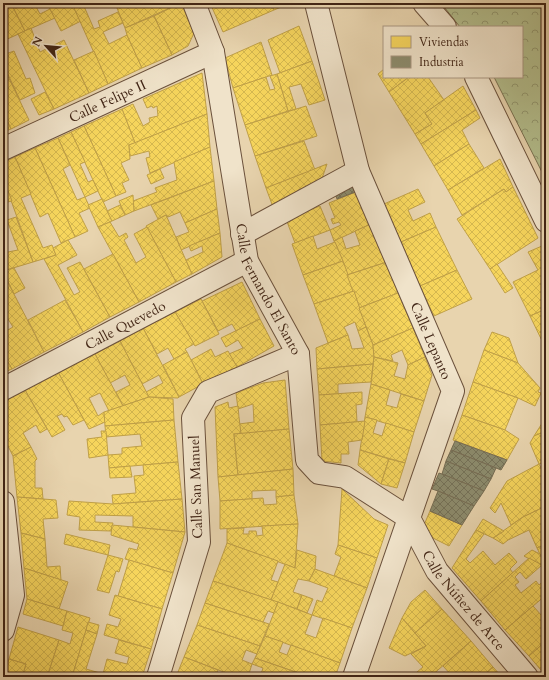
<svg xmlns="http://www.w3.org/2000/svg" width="549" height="680" font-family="Cardo,serif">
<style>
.park{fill:url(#park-crowns);stroke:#7a7151}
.homes{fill:url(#homes-cross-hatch);stroke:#c0a047}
.industry{fill:url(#industry-cross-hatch);stroke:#766d54}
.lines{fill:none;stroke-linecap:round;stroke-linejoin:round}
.pedestrian-casing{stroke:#6b513c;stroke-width:24}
.minor-casing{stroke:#6b513c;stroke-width:24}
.pedestrian{stroke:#f0e3ca;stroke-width:22}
.minor{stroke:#f0e3ca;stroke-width:22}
.labels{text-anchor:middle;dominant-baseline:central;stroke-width:4;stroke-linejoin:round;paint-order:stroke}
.street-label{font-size:14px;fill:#412516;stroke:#f0e3ca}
</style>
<defs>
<pattern id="park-crowns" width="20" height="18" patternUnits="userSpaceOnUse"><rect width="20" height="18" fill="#b3bd8c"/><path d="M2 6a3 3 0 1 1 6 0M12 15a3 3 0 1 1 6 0" fill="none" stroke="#939971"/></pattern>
<pattern id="homes-cross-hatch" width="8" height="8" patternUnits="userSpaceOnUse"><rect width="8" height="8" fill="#f6d55c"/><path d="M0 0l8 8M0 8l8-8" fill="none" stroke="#d4b74f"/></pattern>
<pattern id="industry-cross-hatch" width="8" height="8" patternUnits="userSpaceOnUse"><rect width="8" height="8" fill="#8c8c6e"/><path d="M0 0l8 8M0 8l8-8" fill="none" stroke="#747259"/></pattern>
</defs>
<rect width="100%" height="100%" fill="#e8d4ae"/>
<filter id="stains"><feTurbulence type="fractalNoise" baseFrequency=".005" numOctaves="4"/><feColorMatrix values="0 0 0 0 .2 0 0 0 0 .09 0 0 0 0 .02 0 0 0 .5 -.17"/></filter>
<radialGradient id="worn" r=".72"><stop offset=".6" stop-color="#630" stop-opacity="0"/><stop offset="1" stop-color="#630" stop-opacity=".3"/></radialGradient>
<polygon class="park" points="441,3 546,3 546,180 494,77 522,77 522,27 460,27"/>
<g class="homes">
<polygon points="3,3 11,3 25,31 3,41"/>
<polygon points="11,3 34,3 40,14 50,9 55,18 25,31"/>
<polygon points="47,3 72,3 81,21 61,31"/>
<polygon points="72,3 84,3 74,8"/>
<polygon points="115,3 181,3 125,28"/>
<polygon points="181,3 194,33 188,46 172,55 154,16"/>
<polygon points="210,3 271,3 274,10 223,32"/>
<polygon points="271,3 291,3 274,10"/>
<polygon points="83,4 94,29 100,27 98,21 118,12 123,23 103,32 109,44 127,35 142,68 108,84 74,8"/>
<polygon points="154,16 172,55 142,68 127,35 125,28"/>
<polygon points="299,26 312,61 280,73 268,40"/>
<polygon points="31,28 40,52 64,40 89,93 54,109 18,34"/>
<polygon points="261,42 272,75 233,88 225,58"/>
<polygon points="14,51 26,79 30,78 35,93 20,100 3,64 3,55"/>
<polygon points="94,51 108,84 89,93 74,60"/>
<polygon points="312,61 325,100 309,105 301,84 289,87 296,109 288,111 277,74"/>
<polygon points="384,69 384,77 409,77 389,92 378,74"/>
<polygon points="5,70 29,120 11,129 3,112 3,71"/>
<polygon points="202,73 207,114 135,143 122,109 133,104 143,126 150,122 149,118 158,116 157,106 153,108 152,106 147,108 143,99"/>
<polygon points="277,74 288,111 245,125 233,88 266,77 270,90 275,89 270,76"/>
<polygon points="409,77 428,77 444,100 425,113 432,124 415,134 389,92"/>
<polygon points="463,86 476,110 421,144 415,134 432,124 425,113"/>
<polygon points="45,92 54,109 39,115 31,99"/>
<polygon points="306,106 317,136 255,156 245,125"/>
<polygon points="122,109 135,143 129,145 130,159 121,163 129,180 122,183 126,192 116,196 84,126"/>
<polygon points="476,110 480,118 462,130 469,144 434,166 421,144"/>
<polygon points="3,112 11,129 3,132"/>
<polygon points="207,114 210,147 150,173 146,158 150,157 149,151 130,156 129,145"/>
<polygon points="84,126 116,196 103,202 71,132"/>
<polygon points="71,132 85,162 80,164 88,182 93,180 98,191 85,197 58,138"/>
<polygon points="58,138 70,165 63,169 77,200 85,197 90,208 79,213 88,231 75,237 35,148"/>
<polygon points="304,141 315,170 266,188 255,156"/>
<polygon points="469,144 484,168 448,190 434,166"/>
<polygon points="210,147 214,181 134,211 133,201 157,192 155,188 177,180 174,162"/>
<polygon points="35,148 75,237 61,243 48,213 40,217 15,157"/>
<polygon points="15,157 31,194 21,198 43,248 52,245 56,255 33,262 3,178 3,163"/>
<polygon points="500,159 513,187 506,192 504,189 462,215 448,190"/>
<polygon points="327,164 319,187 273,207 266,188"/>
<polygon points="160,169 164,178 151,184 147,175"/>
<polygon points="3,178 12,201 3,203"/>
<polygon points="214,181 217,209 185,223 180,212 168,217 166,215 158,219 151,205"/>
<polygon points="513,187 538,238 490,269 457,219 504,189 506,192"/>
<polygon points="418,189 425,202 408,210 413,221 430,213 436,227 401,242 384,204"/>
<polygon points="358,191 371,224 334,241 330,230 341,225 339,222 333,224 331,219 335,218 329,203"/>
<polygon points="133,195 134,211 125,215 119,201"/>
<polygon points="102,199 112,221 98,227 88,205"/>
<polygon points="120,205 125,215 112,221 107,211"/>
<polygon points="320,206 330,230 295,243 286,219"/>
<polygon points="217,209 220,233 181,250 176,237 189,232 185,223"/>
<polygon points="166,215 192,274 176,282 146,226"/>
<polygon points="16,217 33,262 3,271 3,253 18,250 7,220"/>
<polygon points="110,222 119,237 126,233 128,237 124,240 136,263 146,257 134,234 147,227 176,282 139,302 98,227"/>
<polygon points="371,224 387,262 347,275 334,241 342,237 346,249 360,245 355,231"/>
<polygon points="436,227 457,270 420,286 401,242"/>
<polygon points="220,233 222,257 192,274 186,260 203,252 202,246 191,251 189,246"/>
<polygon points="313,236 317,249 335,242 343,261 303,275 292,244"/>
<polygon points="68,240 77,255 58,265 74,295 80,292 67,268 80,262 110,317 83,332 44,259 56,255 53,248"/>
<polygon points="542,246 546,255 546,309 530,316 513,282 538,270 528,252"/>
<polygon points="113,254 139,302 110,317 84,269"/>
<polygon points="343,261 354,291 314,304 303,275"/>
<polygon points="387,262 398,293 359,308 347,275"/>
<polygon points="497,264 513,288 505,293 490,269"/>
<polygon points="14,268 25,288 14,294 3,271"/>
<polygon points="457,270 472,299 434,316 420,286"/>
<polygon points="3,273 44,352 12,369 3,354 3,326 6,331 13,327 3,311"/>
<polygon points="242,282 260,319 236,331 232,324 218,331 202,301"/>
<polygon points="354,291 366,327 358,331 355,322 344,327 348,335 328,343 314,304"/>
<polygon points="398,293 413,328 373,345 359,308"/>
<polygon points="201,299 219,334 195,346 175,312"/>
<polygon points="65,300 83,332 44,352 28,320"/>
<polygon points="546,309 546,349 530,316"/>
<polygon points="175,312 194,344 185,349 187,352 174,359 168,348 157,354 143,328"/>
<polygon points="260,319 274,346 237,367 229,354 243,348 238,340 226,347 221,338"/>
<polygon points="366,327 373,345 374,357 373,364 317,369 316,348 348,335 352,349 364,348 358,331"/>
<polygon points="143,328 179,397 178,398 149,397 146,392 163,383 159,375 142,384 120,341"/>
<polygon points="413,328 425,357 408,365 402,350 391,355 393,361 374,357 373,345"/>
<polygon points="492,332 509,338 518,363 484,350"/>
<polygon points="120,341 149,397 123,406 116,392 130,385 125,375 110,383 95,354"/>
<polygon points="211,349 215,357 228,351 237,367 203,384 191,360"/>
<polygon points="484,350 518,363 540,388 538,392 541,393 535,406 518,398 473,382"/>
<polygon points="187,352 203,384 179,397 163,365"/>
<polygon points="3,354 12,369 3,373"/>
<polygon points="95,354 123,406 109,411 100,393 89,398 98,416 104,412 105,422 89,429 58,372"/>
<polygon points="374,357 398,363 394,376 405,379 408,365 425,357 432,375 424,401 371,384"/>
<polygon points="373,364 371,382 338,384 338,394 319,395 317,369"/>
<polygon points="58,372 84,420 73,425 67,416 64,417 62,414 57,416 65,430 52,437 25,390"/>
<polygon points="285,380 289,429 241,434 239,424 254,422 253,404 238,409 236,393 263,383"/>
<polygon points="473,382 518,398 505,430 462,415"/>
<polygon points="371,384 390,390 386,405 397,408 401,394 424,401 414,432 365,417"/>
<polygon points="25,390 47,429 40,433 36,425 23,433 31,447 13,456 3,436 3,401"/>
<polygon points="362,392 362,404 356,405 357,422 320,425 319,395"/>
<polygon points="149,397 173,399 174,420 105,426 104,412"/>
<polygon points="228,402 229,408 238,406 239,417 241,434 234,434 238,475 218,477 215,407"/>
<polygon points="462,415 505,430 519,439 507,460 453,440"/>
<polygon points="365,417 377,420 373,433 382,436 386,423 414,432 405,463 360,450"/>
<polygon points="546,417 546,431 534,436"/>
<polygon points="174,420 178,462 109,468 108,455 122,454 122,448 142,446 140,434 106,437 105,426"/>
<polygon points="365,421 362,440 348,442 349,454 341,454 341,463 322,461 320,425"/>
<polygon points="289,429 293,469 238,475 234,434"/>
<polygon points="101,431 106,431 108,455 89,458 87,439 102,437"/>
<polygon points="546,431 546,461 539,464 530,443 534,436"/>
<polygon points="31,447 37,459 35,461 35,488 42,488 43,499 17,497 13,456"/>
<polygon points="360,450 389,459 381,484 358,465"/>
<polygon points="389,459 405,463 397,488 381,484"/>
<polygon points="178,462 182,499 113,504 112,495 136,493 134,476 144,475 143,465"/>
<polygon points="539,464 546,477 546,506 523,517 511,525 501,503 495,513 490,508 507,481"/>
<polygon points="130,466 132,477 110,478 109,468"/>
<polygon points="293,469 294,495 276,497 276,490 252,491 252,499 220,501 218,477"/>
<polygon points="342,489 374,519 388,525 377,558 338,545"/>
<polygon points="294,495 298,524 220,529 220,501 263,498 264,505 277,504 276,497"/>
<polygon points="17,497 56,500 58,518 43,519 45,539 21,533"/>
<polygon points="182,499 185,532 133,527 133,516 95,515 95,522 113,523 111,531 79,530 80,517 67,515 69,501 113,504"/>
<polygon points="546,506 546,544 537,548 529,530 508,540 503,544 493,538 523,517"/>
<polygon points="430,511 462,525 449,546 421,532"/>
<polygon points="483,519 504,531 493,538 476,530"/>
<polygon points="298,524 295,568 227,543 227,529 244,528 243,534 249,534 249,531 256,531 257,536 263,535 262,526"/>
<polygon points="112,525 185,532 173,573 125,559 129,548 137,550 139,544 111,535"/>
<polygon points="476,530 484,534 466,559 470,563 483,551 495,565 509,553 517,562 510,569 513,573 481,601 452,568"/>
<polygon points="21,533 45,539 47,567 60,566 61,580 24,568"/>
<polygon points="66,534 110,545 108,555 64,544"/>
<polygon points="227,543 278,561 271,580 278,582 271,600 213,581"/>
<polygon points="546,544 546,567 537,548"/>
<polygon points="338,545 377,558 367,588 334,576 341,557 335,554"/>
<polygon points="297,550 316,556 315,569 309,581 298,579 293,592 302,595 297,609 271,600 285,564 295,568"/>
<polygon points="532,550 540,554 546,568 524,556"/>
<polygon points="108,555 123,559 119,572 116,571 109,593 97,590"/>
<polygon points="529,558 542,565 526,579 520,572 515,577 519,582 515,585 521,593 536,581 539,585 546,579 546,595 505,630 481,601"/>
<polygon points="129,560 173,573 162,609 118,596"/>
<polygon points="24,568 68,582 59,609 27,599"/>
<polygon points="315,569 367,588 352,628 312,615 317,600 322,602 328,588 309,581"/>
<polygon points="213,581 278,602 274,613 268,611 263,622 205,603"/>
<polygon points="425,590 442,609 415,633 402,618 411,602"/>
<polygon points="115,595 162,609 151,649 104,635 107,624 118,627 121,619 109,615"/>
<polygon points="302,595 313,599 307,613 297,609"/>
<polygon points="546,595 546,604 542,599"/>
<polygon points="27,599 67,611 63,626 23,614"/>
<polygon points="278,602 312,615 305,634 316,638 323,618 352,628 340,663 265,636"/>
<polygon points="205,603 269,624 260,646 197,625"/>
<polygon points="533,606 542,616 546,613 546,641 529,656 505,630"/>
<polygon points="442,609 471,641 430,677 411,677 423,667 411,654 426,646 415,633"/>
<polygon points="67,611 90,618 72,677 47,677 59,640 70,644 73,633 62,630"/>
<polygon points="402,618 426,646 405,656 389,648"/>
<polygon points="88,622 99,625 97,634 86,630"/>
<polygon points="197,625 260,646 257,654 246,650 242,660 252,664 248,677 237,677 184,657"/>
<polygon points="18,627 59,640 47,677 22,677 26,664 9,659"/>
<polygon points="86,630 97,634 86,669 114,677 72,677"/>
<polygon points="265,636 283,642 279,652 287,655 291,645 340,663 335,677 310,677 255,658"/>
<polygon points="119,640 151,649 142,677 114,677 103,674 107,659 127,664 129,657 115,653"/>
<polygon points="471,641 493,667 481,677 453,677 443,666"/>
<polygon points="546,641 546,676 529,656"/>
<polygon points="184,657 218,670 216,677 176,677"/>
<polygon points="255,658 310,677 260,677 263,668 252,664"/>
<polygon points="9,659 26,664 22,677 3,677"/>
<polygon points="493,667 502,677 481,677"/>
<polygon points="249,673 260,677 248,677"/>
</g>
<g class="industry">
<polygon points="353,180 358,191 337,199 333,188"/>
<polygon points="455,441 507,460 501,470 451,450"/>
<polygon points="451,450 496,468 491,479 446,461"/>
<polygon points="446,461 491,479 484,491 442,474"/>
<polygon points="439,473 442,474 484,491 474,506 438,491 432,489"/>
<polygon points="438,491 474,506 462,525 430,511"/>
</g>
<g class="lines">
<defs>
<polyline id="pedestrian" points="242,234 358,171"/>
<g id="minor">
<path id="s1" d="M 194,3 L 213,52 L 247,261 L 298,354 L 307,460 L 319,473 L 345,477 L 409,518 L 437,571 L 527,677"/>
<path id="s2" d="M 316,3 L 358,171 L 453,391 L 354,677"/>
<polyline points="424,3 445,27"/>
<polyline points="476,77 546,221"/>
<path id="s3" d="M 3,149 L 213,52"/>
<path id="s4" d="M 3,389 L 247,261"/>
<polyline points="3,502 13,595 3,630"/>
<polyline points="158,677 199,542 193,418 208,392 298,354"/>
</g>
</defs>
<use href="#pedestrian" class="pedestrian-casing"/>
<use href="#minor" class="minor-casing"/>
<use href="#pedestrian" class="pedestrian"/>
<use href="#minor" class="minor"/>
</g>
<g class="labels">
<g class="street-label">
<text stroke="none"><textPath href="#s3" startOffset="115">Calle Felipe II</textPath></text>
<text stroke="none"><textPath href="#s1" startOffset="298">Calle Fernando El Santo</textPath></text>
<text stroke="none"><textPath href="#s4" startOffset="138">Calle Quevedo</textPath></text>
<text stroke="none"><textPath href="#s2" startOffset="358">Calle Lepanto</textPath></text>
<text transform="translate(196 487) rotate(-92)">Calle San Manuel</text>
<text stroke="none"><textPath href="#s1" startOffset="696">Calle Núñez de Arce</textPath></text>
</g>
</g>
<rect width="549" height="680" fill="none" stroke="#e8d4ae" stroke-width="16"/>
<rect x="4" y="4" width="541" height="672" fill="none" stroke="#412516" stroke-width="2"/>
<rect x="8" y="8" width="533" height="664" fill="none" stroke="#412516"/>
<rect x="383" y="26" width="140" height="52" fill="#f0e3ca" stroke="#aa9782"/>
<rect x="391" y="36" width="20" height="12" fill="#f6d55c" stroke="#aa9782"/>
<text x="419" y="46" font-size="12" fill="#412516">Viviendas</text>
<rect x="391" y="56" width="20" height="12" fill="#8c8c6e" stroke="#aa9782"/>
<text x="419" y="66" font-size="12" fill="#412516">Industria</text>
<g transform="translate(46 46) rotate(297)" stroke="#f0e3ca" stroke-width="3" paint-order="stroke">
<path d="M0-3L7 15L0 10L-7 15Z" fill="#412516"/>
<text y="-6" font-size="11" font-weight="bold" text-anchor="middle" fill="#412516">N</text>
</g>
<rect width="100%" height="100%" filter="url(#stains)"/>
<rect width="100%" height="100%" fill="url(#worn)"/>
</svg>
